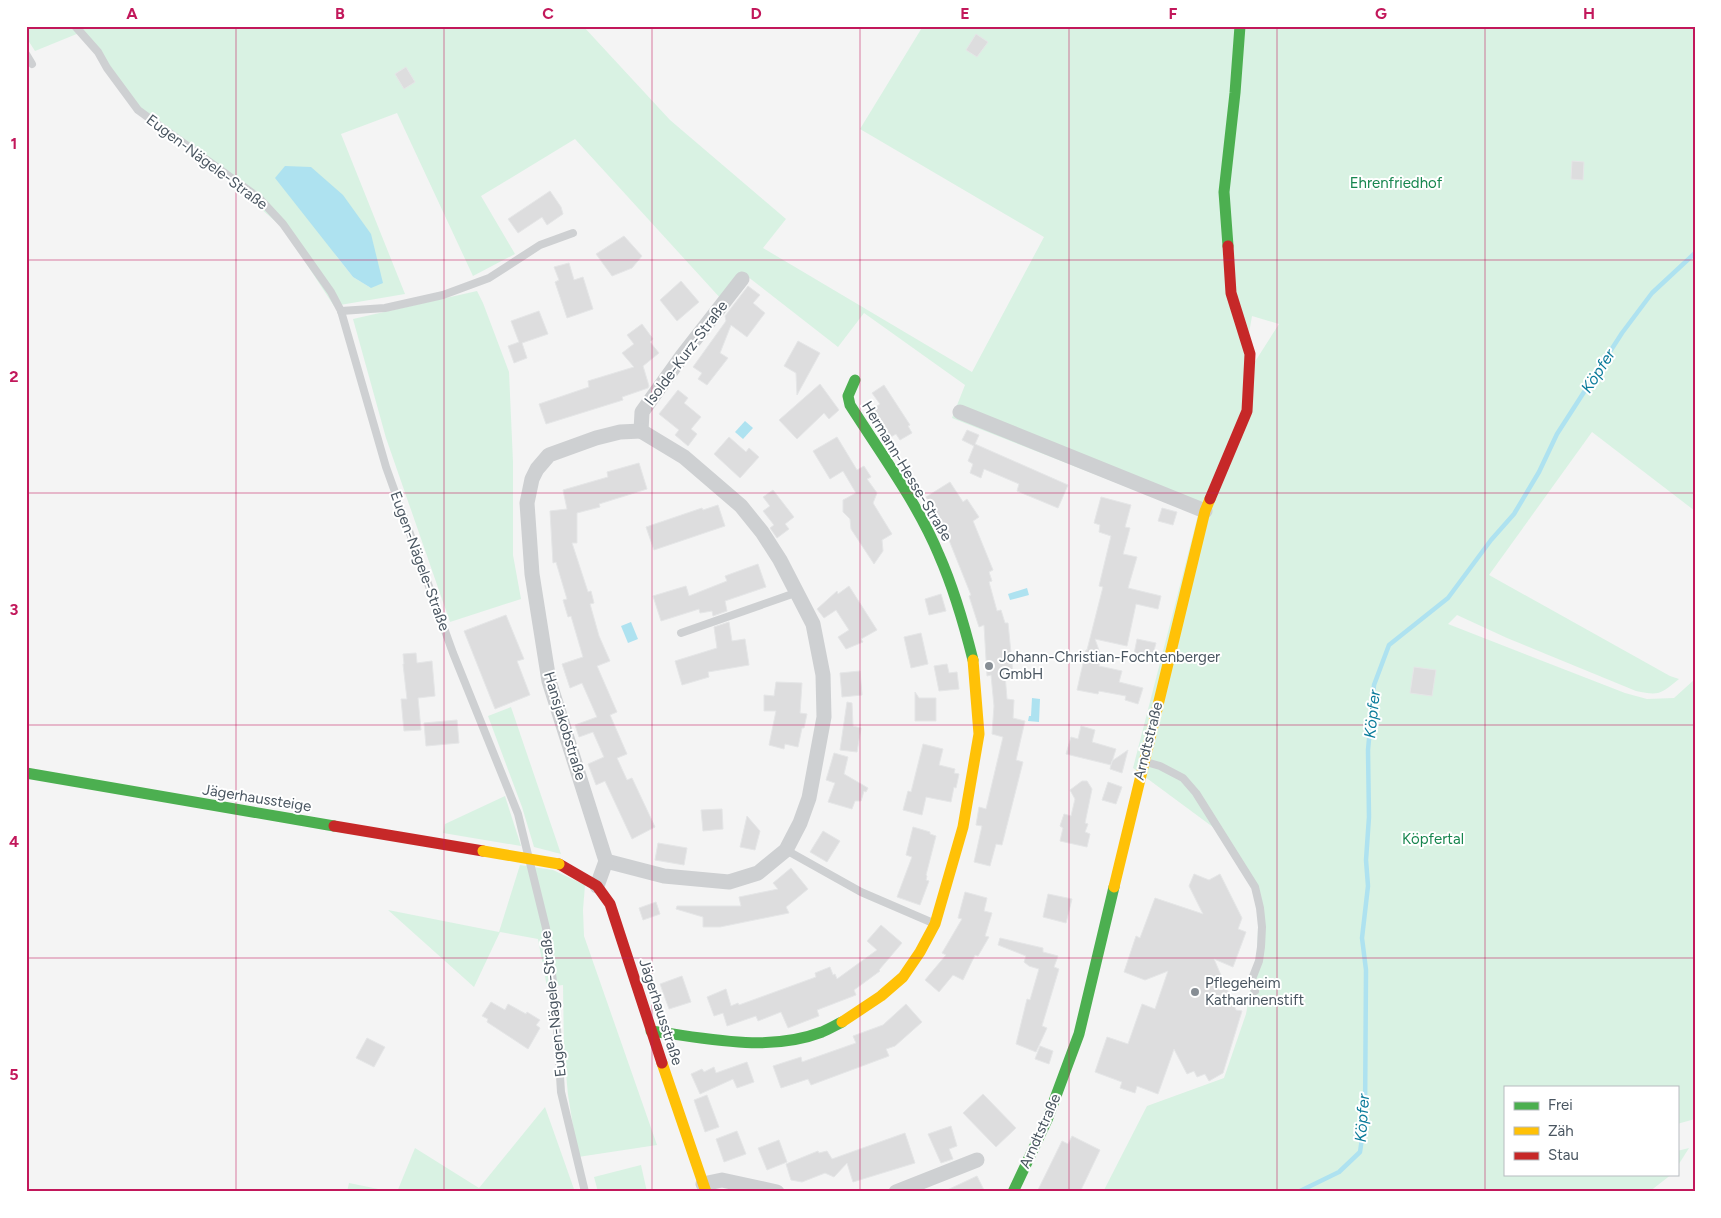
<svg xmlns="http://www.w3.org/2000/svg" width="1721" height="1218" font-family="Figtree,sans-serif">
<style>
.green{fill:#d9f2e3;fill-rule:evenodd}
.water{fill:#aee2f0}
.lines{fill:none;stroke-linecap:round;stroke-linejoin:round}
.stream{stroke:#aee2f0;stroke-width:4.5}
.building{fill:#ddddde;stroke:#e5e6e7}
.lane{stroke:#ced0d2;stroke-width:8}
.street{stroke:#ced0d2;stroke-width:15}
.fast{stroke:#4caf50;stroke-width:11}
.slow{stroke:#ffc107;stroke-width:11}
.jam{stroke:#c62828;stroke-width:11}
.slow-bridge{stroke:#ffc107;stroke-width:11}
.grid{fill:none;stroke:#c2185b;stroke-width:1;stroke-opacity:0.55}
.poi-dot{fill:#868d94;stroke:#fff;stroke-width:2}
.labels{text-anchor:middle;dominant-baseline:central;stroke-width:4;stroke-linejoin:round;paint-order:stroke}
.street-label{font-size:15px;fill:#4a5661;stroke:#fff}
.park-label{font-size:15px;fill:#17864f;stroke:#fff}
.poi-label{font-size:15px;fill:#4a5661;stroke:#fff;text-anchor:start}
.water-label{font-size:16px;font-style:italic;fill:#0c7c9b;stroke:#fff}
.neatline{fill:none;stroke:#c2185b;stroke-width:2}
.grid-label{font-size:16px;text-anchor:middle;font-weight:bold;fill:#c2185b}
</style>
<rect width="100%" height="100%" fill="#f4f4f4"/>
<g class="green">
<path d="M 26,26 L 583,26 L 670,120 L 786,219 L 763,248 L 972,372 L 1044,237 L 860,129 L 923,26 L 1695,26 L 1695,511 L 1592,432 L 1489,575 L 1670,676 L 1679,679 C 1661,694 1659,696 1636,691 L 1507,638 L 1457,615 L 1448,624 L 1625,693 L 1647,699 L 1674,698 L 1695,679 L 1695,1119 L 1677,1124 L 1677,1087 L 1505,1087 L 1505,1174 L 1672,1174 L 1649,1192 L 1103,1192 L 1147,1106 L 1224,1078 L 1246,1014 L 1257,955 L 1259,900 L 1225,836 L 1133,768 L 1198,515 L 952,418 L 965,385 L 864,313 L 838,347 L 743,273 L 722,300 L 575,139 L 481,196 L 515,254 L 473,276 L 397,113 L 341,134 L 405,294 L 334,306 L 283,228 L 223,176 L 151,121 L 110,71 L 84,31 L 35,51 L 26,37 ZM 334,253 L 371,288 L 353,277 ZM 1252,316 L 1279,324 L 1249,371 L 1247,345 Z"/>
<polygon points="477,291 483,303 509,372 513,462 513,555 521,599 450,622 386,438 353,319"/>
<polygon points="511,707 561,854 534,847 522,807 488,716"/>
<polygon points="505,796 521,846 443,833 445,824"/>
<polygon points="520,865 553,870 585,885 583,910 584,936 657,1145 578,1157 568,1095 564,1052 563,985 547,987 538,939 500,932 474,987 388,910 499,932"/>
<polygon points="545,1107 575,1192 397,1192 415,1148 479,1188"/>
<polygon points="1689,1148 1677,1167 1677,1151"/>
<polygon points="641,1165 647,1192 598,1192 594,1177"/>
<polygon points="349,1183 393,1192 347,1192"/>
</g>
<g class="water">
<polygon points="285,166 311,167 343,195 371,234 383,283 371,288 353,277 275,178"/>
<polygon points="745,421 753,428 743,439 735,432"/>
<polygon points="1027,588 1029,595 1010,600 1008,594"/>
<polygon points="631,622 638,639 628,643 621,626"/>
<polygon points="1032,698 1040,699 1039,722 1028,721 1029,716 1031,716"/>
</g>
<g class="lines">
<polyline class="stream" points="1298,1192 1339,1172 1360,1152 1365,1118 1366,970 1362,938 1368,886 1366,860 1369,817 1368,750 1374,685 1389,645 1448,598 1491,540 1514,514 1539,472 1557,434 1622,333 1652,293 1695,253"/>
</g>
<g class="building">
<polygon points="976,34 988,42 977,57 966,50"/>
<polygon points="406,67 415,82 404,89 395,74"/>
<polygon points="1572,161 1584,162 1583,180 1571,179"/>
<polygon points="550,191 561,207 563,214 547,225 542,217 518,233 508,219"/>
<polygon points="624,236 642,256 632,268 612,276 596,254"/>
<polygon points="569,263 574,280 583,277 593,309 567,318 555,282 559,280 554,267"/>
<polygon points="681,281 699,302 677,321 660,300"/>
<polygon points="748,286 760,295 753,303 765,313 747,337 731,325 720,353 728,358 707,385 698,379 702,373 693,367 726,321 725,316"/>
<polygon points="539,311 548,334 522,343 527,358 514,363 508,346 519,342 511,321"/>
<polygon points="642,324 653,339 650,342 659,353 643,366 649,386 648,388 622,397 623,400 546,424 539,404 589,387 588,381 634,367 622,353 634,344 627,335"/>
<polygon points="798,341 820,353 797,395 796,373 784,366"/>
<polygon points="820,384 839,410 829,419 824,413 797,439 779,420"/>
<polygon points="884,385 910,425 908,426 912,433 900,440 896,434 889,438 870,411 880,404 872,393"/>
<polygon points="678,390 688,398 684,403 701,417 691,429 697,434 688,446 675,435 679,430 659,414"/>
<polygon points="967,430 979,435 975,444 1068,485 1058,508 1017,491 1019,484 984,469 981,478 970,473 973,464 968,461 974,446 962,440"/>
<polygon points="729,437 746,452 749,448 759,457 740,478 714,454"/>
<polygon points="837,437 857,470 864,466 871,477 867,479 877,493 873,503 892,534 882,540 883,551 874,564 851,529 850,519 843,512 843,500 856,493 843,471 830,479 813,451"/>
<polygon points="639,463 647,489 599,504 600,507 577,513 577,543 572,543 588,592 591,591 594,603 590,604 599,636 610,661 597,666 617,712 610,715 627,754 617,758 627,780 632,778 655,827 632,839 605,781 596,785 588,764 604,757 593,732 579,737 575,725 597,717 582,683 570,688 562,664 583,657 571,616 568,617 563,600 567,599 556,562 553,563 550,511 567,509 563,490 608,477 607,472"/>
<polygon points="950,482 963,502 967,499 979,517 973,521 993,570 989,572 992,581 989,582 997,611 1001,610 1005,623 1008,623 1013,673 1005,674 1007,699 1014,700 1013,718 1025,721 1016,760 1023,762 1002,845 996,844 990,866 974,862 982,826 976,825 979,807 986,809 1003,737 992,734 994,706 991,675 987,676 984,625 979,627 969,596 971,595 947,535 936,518 938,516 926,497"/>
<polygon points="773,490 794,517 785,524 789,529 777,538 770,528 774,525 763,511 770,506 763,497"/>
<polygon points="1101,497 1131,505 1125,527 1130,528 1123,554 1137,557 1128,588 1161,596 1158,609 1136,604 1127,646 1095,639 1101,656 1099,666 1122,671 1119,682 1143,688 1138,704 1125,700 1126,696 1099,691 1098,694 1077,690 1086,650 1087,650 1103,587 1099,586 1111,536 1099,532 1100,525 1094,523"/>
<polygon points="718,505 725,526 654,550 646,527 702,508 703,510"/>
<polygon points="1162,508 1177,512 1173,525 1158,521"/>
<polygon points="758,564 766,587 725,601 727,611 713,616 712,611 700,613 699,609 661,621 653,596 686,586 689,596 727,581 725,576"/>
<polygon points="849,586 877,630 861,639 863,642 846,649 838,637 849,630 836,610 824,618 817,609 837,591 838,594"/>
<polygon points="941,594 946,611 929,615 925,599"/>
<polygon points="506,615 524,659 517,661 530,695 495,709 464,631"/>
<polygon points="729,622 732,641 745,639 749,665 708,672 709,677 682,685 675,661 717,648 714,627"/>
<polygon points="921,633 928,664 911,668 904,637"/>
<polygon points="1137,639 1156,643 1152,658 1134,654"/>
<polygon points="416,653 417,663 432,661 435,696 418,698 421,730 404,731 401,699 407,699 403,664 404,664 403,654"/>
<polygon points="947,664 949,673 957,672 959,689 939,691 934,666"/>
<polygon points="1414,667 1436,670 1432,696 1410,693"/>
<polygon points="860,671 862,695 842,697 840,673"/>
<polygon points="776,682 802,683 800,713 807,714 804,728 802,728 798,747 785,744 784,749 769,745 776,711 764,711 764,695 774,696"/>
<polygon points="915,692 919,698 936,698 936,721 915,721"/>
<polygon points="847,702 852,703 853,726 861,728 857,752 840,750"/>
<polygon points="457,720 459,743 426,746 424,723"/>
<polygon points="1081,726 1095,730 1092,742 1116,749 1111,765 1112,761 1128,750 1122,773 1110,769 1111,765 1066,754 1071,737 1078,739"/>
<polygon points="923,744 943,749 939,765 955,769 954,773 959,774 956,788 954,787 951,802 926,797 922,815 903,810 908,791 911,792"/>
<polygon points="834,753 848,757 844,774 868,788 866,792 864,791 861,801 855,801 852,809 828,802 835,783 826,780"/>
<polygon points="1082,781 1087,781 1092,789 1085,823 1088,824 1085,832 1090,834 1087,847 1060,841 1063,828 1060,826 1064,814 1071,816 1075,799 1070,790"/>
<polygon points="1108,782 1122,787 1116,804 1102,800"/>
<polygon points="722,809 723,829 703,831 701,810"/>
<polygon points="747,816 760,831 755,850 740,847"/>
<polygon points="913,827 930,832 930,834 936,836 926,875 927,876 926,880 929,881 920,905 897,897 912,857 906,855"/>
<polygon points="823,831 840,841 827,862 810,852"/>
<polygon points="658,843 687,848 684,865 655,860"/>
<polygon points="791,868 808,889 786,907 789,913 720,927 703,927 703,917 676,909 677,906 741,906 739,897 778,889 773,883"/>
<polygon points="1194,874 1209,880 1220,874 1242,918 1238,929 1246,932 1233,967 1214,959 1236,1010 1242,1011 1223,1073 1209,1081 1205,1074 1197,1077 1194,1071 1187,1074 1174,1049 1158,1094 1137,1086 1135,1093 1120,1088 1122,1082 1095,1072 1107,1037 1128,1044 1142,1004 1155,1009 1168,971 1145,980 1124,972 1136,936 1140,938 1155,898 1203,914 1189,886"/>
<polygon points="965,892 987,898 984,911 992,913 985,936 989,937 978,956 975,955 963,980 953,975 939,992 925,980 946,955 942,953 962,919 958,918"/>
<polygon points="1048,894 1072,899 1066,923 1043,917"/>
<polygon points="656,902 660,914 643,920 639,908"/>
<polygon points="881,925 902,943 879,970 880,971 854,990 856,995 817,1010 819,1016 788,1028 781,1012 758,1021 756,1016 727,1026 723,1013 714,1016 707,997 726,989 731,1006 738,1003 739,1005 816,977 815,973 830,967 833,975 835,974 837,979 877,950 867,941"/>
<polygon points="1000,938 1043,948 1043,952 1058,956 1054,967 1059,969 1042,1026 1047,1028 1036,1052 1016,1044 1027,999 1030,1000 1039,969 1029,966 1024,962 1026,956 998,945"/>
<polygon points="682,976 691,1002 669,1009 660,984"/>
<polygon points="491,1002 505,1010 508,1004 526,1014 527,1012 540,1020 536,1025 540,1028 528,1049 487,1022 488,1019 482,1016"/>
<polygon points="906,1004 922,1022 895,1046 886,1049 889,1056 811,1085 808,1079 781,1088 773,1066 801,1057 802,1062 856,1043 853,1036 883,1025"/>
<polygon points="367,1038 385,1047 374,1067 356,1058"/>
<polygon points="1040,1046 1053,1051 1049,1064 1035,1059"/>
<polygon points="747,1062 754,1082 737,1088 733,1079 700,1094 691,1074 702,1069 704,1072 714,1067 716,1073"/>
<polygon points="983,1094 1016,1128 996,1147 963,1113"/>
<polygon points="707,1095 719,1127 705,1132 694,1100"/>
<polygon points="951,1126 957,1146 949,1149 953,1159 941,1163 928,1134"/>
<polygon points="737,1131 746,1154 724,1162 716,1139"/>
<polygon points="905,1133 915,1163 853,1182 847,1163 834,1177 825,1173 802,1182 791,1180 786,1164 818,1151 819,1153 827,1151 832,1159"/>
<polygon points="1072,1136 1100,1150 1080,1192 1037,1192 1062,1141 1068,1144"/>
<polygon points="779,1140 787,1162 767,1170 758,1148"/>
<polygon points="977,1176 985,1192 943,1192"/>
</g>
<g class="lines">
<g class="lane">
<polyline points="75,26 98,52 107,68 138,110 259,198 283,224 331,292 341,311 386,467 453,653 518,814 546,928 555,997 561,1092 585,1192"/>
<polyline points="26,54 32,64"/>
<polyline points="341,311 385,308 443,295 489,278 540,245 573,233"/>
<polyline points="681,633 798,592"/>
<polyline points="1146,762 1160,766 1183,778 1196,793 1255,887 1260,908 1262,927 1261,947 1259,961 1252,979 1253,987 1255,991"/>
<polyline points="786,850 861,892 933,923"/>
</g>
<g class="street">
<polyline points="960,412 1205,511"/>
<polyline points="641,431 642,412 682,356 742,279"/>
<polyline points="606,861 664,876 729,882 758,873 786,850 800,823 809,798 824,717 823,675 813,624 780,560 762,532 741,506 684,457 641,431"/>
<polyline points="597,886 606,861 549,681 532,574 527,503 532,479 537,469 549,455 596,438 620,432 641,431"/>
<polyline points="703,1184 722,1180 777,1192"/>
<polyline points="896,1192 977,1160"/>
</g>
<g class="fast">
<polyline points="1228,246 1224,192 1235,93 1240,26"/>
<path d="M 855,380 L 848,396 L 850,405 C 880,452 918,504 939,555 C 954,589 964,624 973,660"/>
<polyline points="26,773 334,826"/>
<path d="M 651,1031 C 707,1038 767,1053 822,1032 C 829,1029 836,1025 842,1022"/>
<polyline points="1013,1192 1047,1120 1079,1034 1114,887"/>
</g>
<g class="slow">
<polyline points="1114,887 1205,511 1210,499"/>
<polyline points="842,1022 881,996 903,977 920,952 935,924 963,827 979,734 973,660"/>
<polyline points="662,1063 706,1192"/>
</g>
<g class="jam">
<polyline points="1210,499 1247,411 1250,354 1231,293 1228,246"/>
<polyline points="334,826 483,851"/>
<polyline points="559,864 597,886 610,904 662,1063"/>
</g>
<polyline class="slow-bridge" points="483,851 559,864"/>
</g>
<path class="grid" d="M 236,26 L 236,1192M 444,26 L 444,1192M 652,26 L 652,1192M 860,26 L 860,1192M 1069,26 L 1069,1192M 1277,26 L 1277,1192M 1485,26 L 1485,1192M 26,260 L 1695,260M 26,493 L 1695,493M 26,725 L 1695,725M 26,958 L 1695,958"/>
<g class="poi-dot">
<circle cx="989" cy="666" r="5"/>
<circle cx="1195" cy="992" r="5"/>
</g>
<g class="labels">
<g class="street-label">
<text transform="translate(207 162) rotate(37)">Eugen-Nägele-Straße</text>
<text transform="translate(686 353) rotate(-53)">Isolde-Kurz-Straße</text>
<text transform="translate(907 471) rotate(59)">Hermann-Hesse-Straße</text>
<text transform="translate(420 561) rotate(70)">Eugen-Nägele-Straße</text>
<text transform="translate(565 726) rotate(73)">Hansjakobstraße</text>
<text transform="translate(1148 741) rotate(-76)">Arndtstraße</text>
<text transform="translate(257 798) rotate(9)">Jägerhaussteige</text>
<text transform="translate(553 1004) rotate(-96)">Eugen-Nägele-Straße</text>
<text transform="translate(661 1012) rotate(72)">Jägerhausstraße</text>
<text transform="translate(1040 1131) rotate(-66)">Arndtstraße</text>
</g>
<g class="park-label">
<text x="1396" y="183">Ehrenfriedhof</text>
<text x="1433" y="839">Köpfertal</text>
</g>
<g class="poi-label">
<text x="999" y="657">Johann-Christian-Fochtenberger<tspan x="999" dy="17">GmbH</tspan></text>
<text x="1205" y="983">Pflegeheim<tspan x="1205" dy="17">Katharinenstift</tspan></text>
</g>
<g class="water-label">
<text transform="translate(1598 371) rotate(-57)">Köpfer</text>
<text transform="translate(1372 714) rotate(-84)">Köpfer</text>
<text transform="translate(1362 1118) rotate(-86)">Köpfer</text>
</g>
</g>
<rect width="1721" height="1218" fill="none" stroke="#ffffff" stroke-width="55"/>
<rect x="1504" y="1086" width="175" height="90" fill="#ffffff" stroke="#b7bbc0"/>
<rect x="1514" y="1102" width="25" height="8" fill="#4caf50" stroke="#b7bbc0"/>
<text x="1548" y="1110" font-size="15" fill="#4a5661">Frei</text>
<rect x="1514" y="1127" width="25" height="8" fill="#ffc107" stroke="#b7bbc0"/>
<text x="1548" y="1136" font-size="15" fill="#4a5661">Zäh</text>
<rect x="1514" y="1152" width="25" height="8" fill="#c62828" stroke="#b7bbc0"/>
<text x="1548" y="1160" font-size="15" fill="#4a5661">Stau</text>
<rect x="28" y="28" width="1666" height="1162" class="neatline"/>
<g class="grid-label">
<text x="132" y="19">A</text>
<text x="340" y="19">B</text>
<text x="548" y="19">C</text>
<text x="756" y="19">D</text>
<text x="965" y="19">E</text>
<text x="1173" y="19">F</text>
<text x="1381" y="19">G</text>
<text x="1589" y="19">H</text>
<text x="14" y="149">1</text>
<text x="14" y="382">2</text>
<text x="14" y="615">3</text>
<text x="14" y="847">4</text>
<text x="14" y="1080">5</text>
</g>
</svg>
